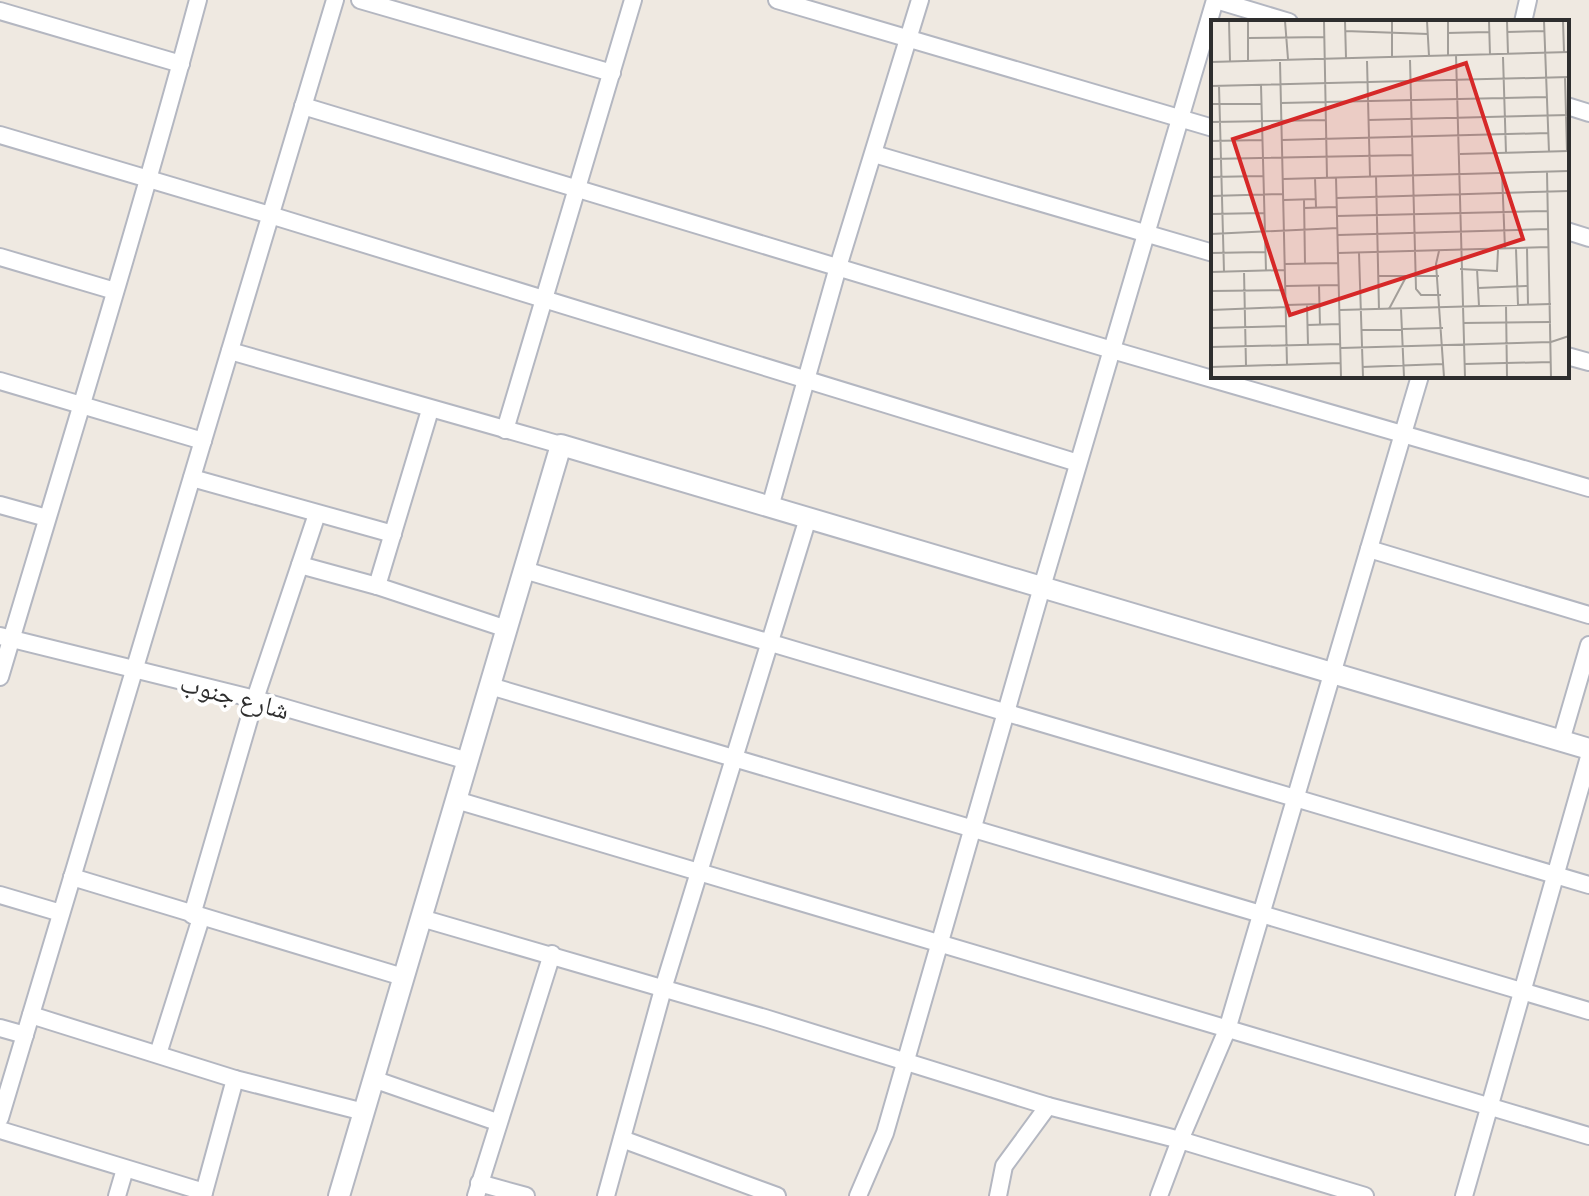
<svg xmlns="http://www.w3.org/2000/svg" width="1589" height="1196" font-family="'Exo 2','Noto Naskh Arabic',sans-serif">
<style>
.lines{fill:none;stroke-linecap:round;stroke-linejoin:round}
.minor-casing{stroke:#b4b7c1;stroke-width:20}
.tertiary-casing{stroke:#b4b7c1;stroke-width:24}
.minor{stroke:#fff;stroke-width:16}
.tertiary{stroke:#fff;stroke-width:20}
.labels{text-anchor:middle;dominant-baseline:central;stroke-width:8;stroke-linejoin:round;paint-order:stroke}
.street-label{font-size:26px;fill:#2e2e2e;stroke:#fff}
.inset-road{fill:none;stroke:#a29e99;stroke-width:2}
.view{fill:#d62828;fill-opacity:0.15;stroke:#d62828;stroke-width:4}
.inset-edge{fill:none;stroke:#2e2e2e;stroke-width:4}
</style>
<rect width="100%" height="100%" fill="#efe9e1"/>
<g class="lines">
<defs>
<g id="minor">
<polyline points="360,0 612,73"/>
<polyline points="777,0 1213,128"/>
<polyline points="1216,0 1289,22"/>
<polyline points="0,11 181,64"/>
<polyline points="1523,22 1528,0"/>
<polyline points="303,106 1112,350 1589,488"/>
<polyline points="1567,106 1589,113"/>
<polyline points="0,135 270,215 1078,463"/>
<polyline points="874,154 1213,253"/>
<polyline points="1567,231 1589,238"/>
<polyline points="0,257 115,291"/>
<polyline points="230,351 561,445"/>
<polyline points="1567,356 1589,362"/>
<polyline points="0,381 203,441"/>
<polyline points="505,430 633,0"/>
<polyline points="192,478 393,534"/>
<polyline points="0,505 47,518"/>
<polyline points="770,507 838,267 920,0"/>
<polyline points="1369,549 1589,615"/>
<polyline points="300,565 377,586 507,629"/>
<polyline points="524,570 1589,885"/>
<polyline points="377,586 430,410"/>
<polyline points="0,636 255,699 468,761"/>
<path d="M 0,677 C 67,452 137,227 198,0"/>
<polyline points="490,686 1589,1011"/>
<polyline points="1561,741 1589,645"/>
<polyline points="456,800 1589,1136"/>
<polyline points="72,877 403,977"/>
<polyline points="0,895 61,913"/>
<polyline points="192,915 255,699 317,514"/>
<polyline points="421,918 765,1018 1048,1106 1180,1140 1365,1196"/>
<polyline points="31,1015 235,1079 364,1112"/>
<polyline points="0,1028 25,1035"/>
<polyline points="158,1054 201,918"/>
<polyline points="373,1079 497,1122"/>
<polyline points="0,1118 335,0"/>
<polyline points="0,1130 204,1192"/>
<polyline points="622,1139 777,1196"/>
<polyline points="479,1183 526,1196"/>
<polyline points="117,1196 125,1169"/>
<polyline points="203,1196 235,1079"/>
<polyline points="476,1196 552,954"/>
<polyline points="606,1196 663,989 808,518"/>
<polyline points="858,1196 885,1133 1042,587 1215,0"/>
<polyline points="998,1196 1004,1166 1048,1106"/>
<polyline points="1159,1196 1180,1140 1227,1030 1420,376"/>
<polyline points="1464,1196 1589,757"/>
</g>
<polyline id="tertiary" points="339,1196 561,445 1589,749"/>
</defs>
<use href="#minor" class="minor-casing"/>
<use href="#tertiary" class="tertiary-casing"/>
<use href="#minor" class="minor"/>
<use href="#tertiary" class="tertiary"/>
</g>
<g class="labels">
<g class="street-label">
<text transform="translate(235 695) rotate(15)">شارع جنوب</text>
</g>
</g>
<g transform="translate(1211 20)">
<rect width="358" height="358" fill="#efe9e1"/>
<path class="inset-road" d="M 18,1 L 19,41M 37,1 L 37,41M 74,1 L 77,39M 113,1 L 116,158M 134,1 L 135,38M 216,1 L 218,36M 278,1 L 279,35M 296,1 L 297,34M 333,1 L 338,132M 352,1 L 353,32M 134,11 L 217,14M 296,12 L 334,11M 236,13 L 278,12M 37,18 L 114,17M 245,35 L 254,357M 237,36 L 237,1M 181,37 L 181,1M 292,37 L 295,133M 199,40 L 205,269 L 210,275 L 230,275M 156,41 L 159,156M 0,42 L 358,32M 69,42 L 76,345M 354,57 L 356,131M 50,65 L 55,251M 0,66 L 358,57M 8,66 L 13,252M 70,83 L 336,77M 0,84 L 50,84M 157,100 L 358,95M 0,102 L 115,100M 71,120 L 337,113M 0,121 L 51,120M 249,134 L 358,131M 0,139 L 202,135M 336,152 L 340,357M 291,153 L 294,229M 165,156 L 168,290M 0,157 L 52,156M 125,157 L 130,357M 104,158 L 105,187M 72,159 L 358,151M 0,176 L 72,174M 126,178 L 358,171M 93,179 L 94,244M 73,180 L 105,179M 93,188 L 126,187M 0,194 L 53,193M 126,196 L 337,191M 357,200 L 358,230M 0,214 L 127,208M 127,215 L 337,209M 316,228 L 317,285M 305,229 L 307,285M 228,231 L 225,244 L 233,357M 0,233 L 54,232M 127,233 L 338,227M 148,233 L 152,357M 74,244 L 128,243M 249,249 L 286,251 L 287,230M 266,249 L 268,286M 33,251 L 35,346M 0,252 L 74,250M 167,256 L 228,256M 75,266 L 128,265M 108,266 L 109,305M 267,268 L 316,266M 0,271 L 75,270M 75,285 L 109,284M 96,285 L 97,325M 295,285 L 296,357M 178,289 L 195,257M 190,289 L 193,357M 0,290 L 75,287M 129,290 L 340,284M 252,303 L 340,302M 96,305 L 129,304M 0,308 L 76,306M 150,310 L 232,308M 0,327 L 130,324M 130,328 L 340,322 L 358,316M 254,344 L 340,342M 0,347 L 130,343M 151,347 L 232,344"/>
<path class="view" d="M 255,43 L 312,219 L 79,295 L 22,119 Z"/>
<rect width="358" height="358" class="inset-edge"/>
</g>
</svg>
